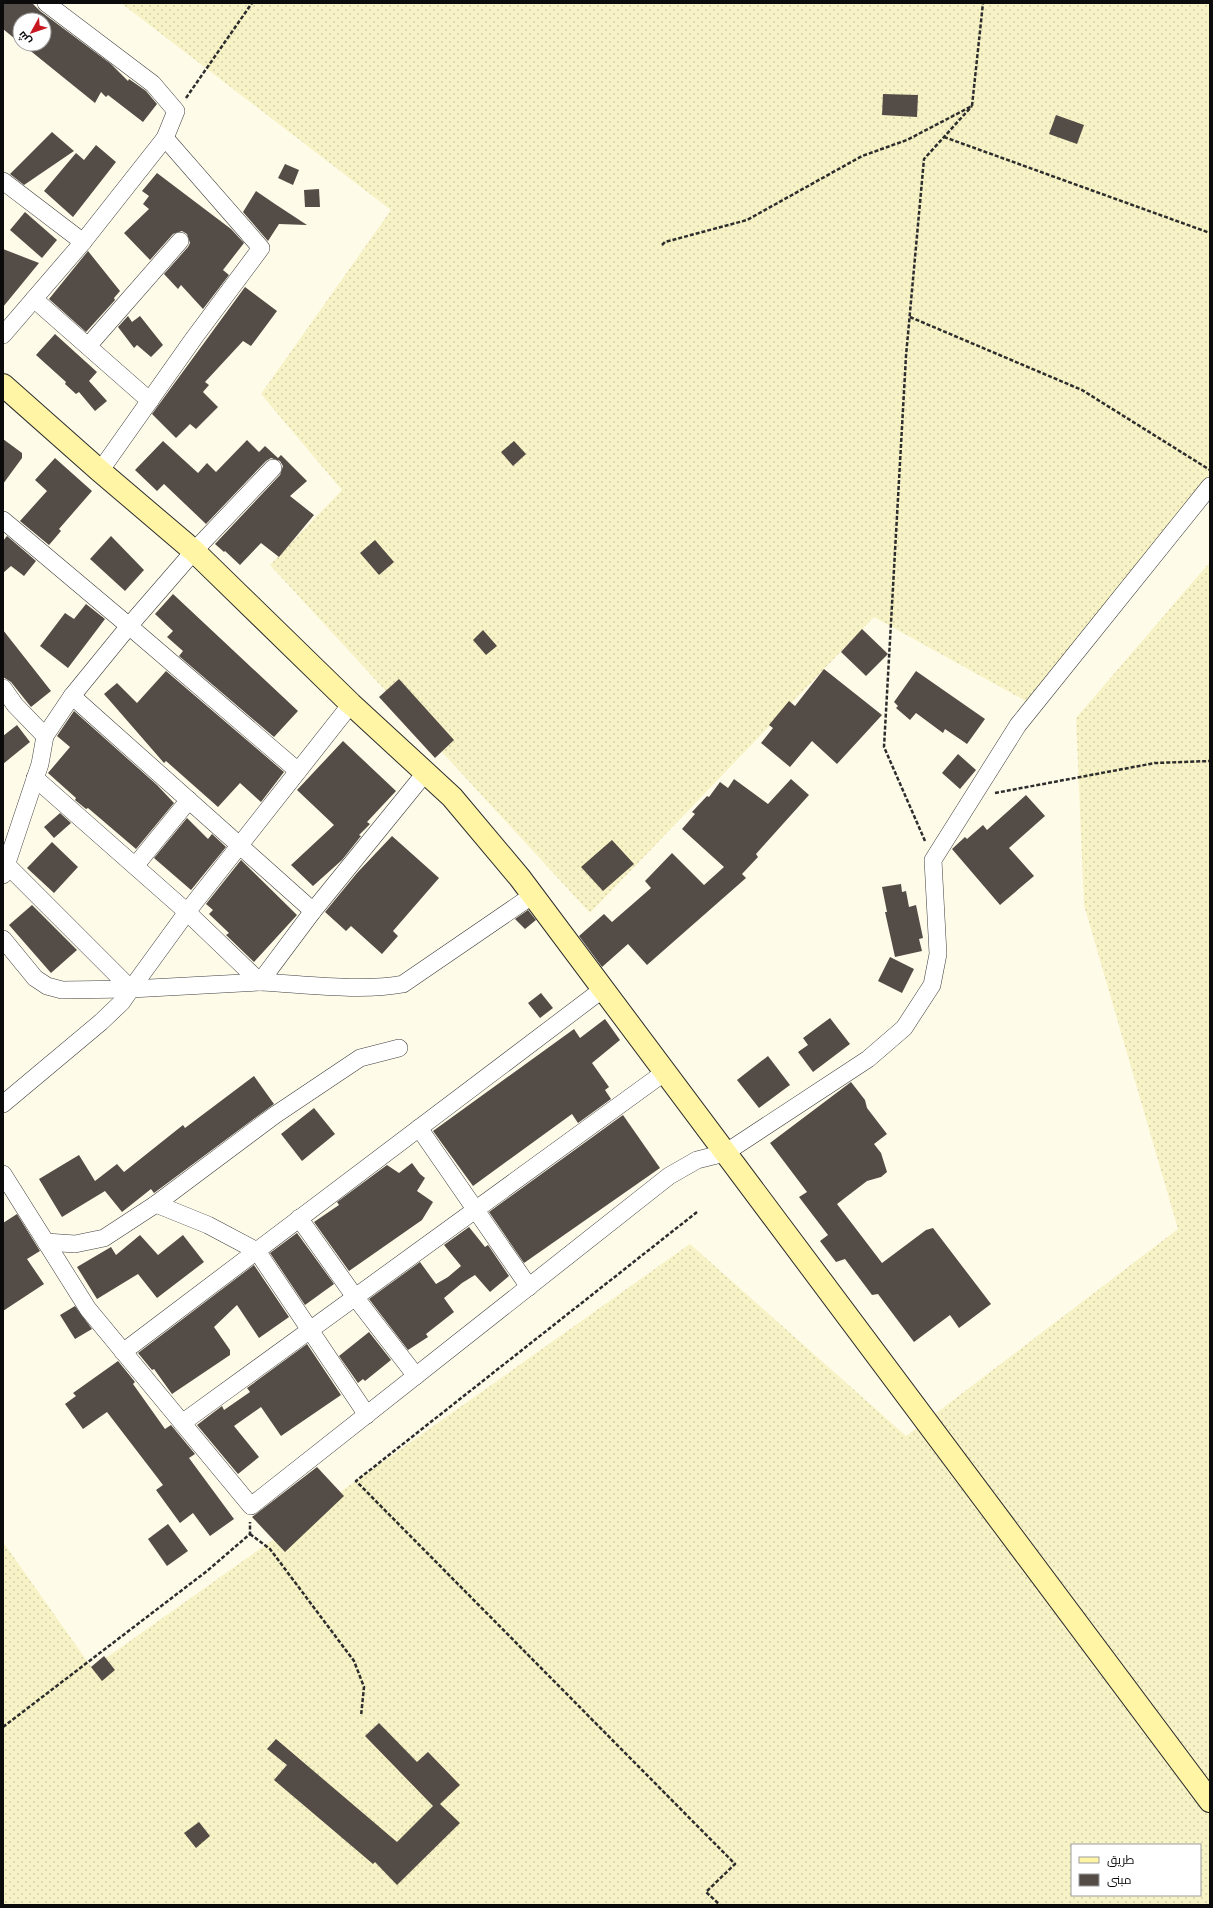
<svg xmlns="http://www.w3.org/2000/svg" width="1213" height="1908" font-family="'Source Serif 4',Cairo,serif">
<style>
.farmland{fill:url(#farmland-dots);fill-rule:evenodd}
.building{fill:#544c46}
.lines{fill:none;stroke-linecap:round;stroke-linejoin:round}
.street-casing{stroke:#3e3e3e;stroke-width:18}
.secondary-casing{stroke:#2d2d2d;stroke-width:24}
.path{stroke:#2d2d2d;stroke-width:2.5;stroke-dasharray:4 2;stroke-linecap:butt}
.street{stroke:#fff;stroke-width:17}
.secondary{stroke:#fff5a4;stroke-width:22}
</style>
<defs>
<pattern id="farmland-dots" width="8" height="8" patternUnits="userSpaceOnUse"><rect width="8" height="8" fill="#f8f3c6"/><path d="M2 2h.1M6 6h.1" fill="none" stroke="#d3cfa9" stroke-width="1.8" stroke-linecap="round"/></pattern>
</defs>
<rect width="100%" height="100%" fill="#fffbe9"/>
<g class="farmland">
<polygon points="121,3 1210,3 1210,498 1033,705 874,617 590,913 270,565 342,490 261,394 391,210"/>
<path d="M 1210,562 L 1210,1905 L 3,1905 L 3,1542 L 92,1668 L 690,1244 L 906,1436 L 1178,1229 L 1084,905 L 1076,718 ZM 1072,1845 L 1200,1845 L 1200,1895 L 1072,1895 Z"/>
</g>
<g class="building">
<polygon points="3,3 32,3 40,11 111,64 128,81 129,79 146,91 157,104 143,122 108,95 106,97 101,92 95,103 22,44 44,44 44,20 20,20 20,43 3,29"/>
<polygon points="883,94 918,95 917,117 882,115"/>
<polygon points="1056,115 1084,125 1077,144 1049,134"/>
<polygon points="52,132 74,151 24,185 10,174"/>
<polygon points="96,145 116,162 73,217 44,191 76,153 84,160"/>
<polygon points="285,164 299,170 293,185 278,178"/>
<polygon points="157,173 231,229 244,243 223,270 229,275 203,309 181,285 178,289 164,274 188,247 190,243 187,234 182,231 173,234 150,260 124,233 149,209 143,204 149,196 142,191"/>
<polygon points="319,189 320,207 305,207 304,190"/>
<polygon points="256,191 275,204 307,225 279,224 268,241 243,212"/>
<polygon points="25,212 57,240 42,258 10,230"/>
<polygon points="3,249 39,263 3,307"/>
<polygon points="88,251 120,291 114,298 115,300 86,332 49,299"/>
<polygon points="245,287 277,311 251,346 243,341 205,382 209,385 203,392 218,407 196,429 190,424 176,438 152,414"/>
<polygon points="128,316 132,322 140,316 163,345 151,357 137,345 134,348 118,327"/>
<polygon points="55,334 97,372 89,381 107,401 95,411 79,392 76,394 65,384 66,382 36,355"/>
<polygon points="3,439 22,453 22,458 3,484"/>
<polygon points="247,440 259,452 265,446 278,458 281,455 307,481 290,496 314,515 279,557 261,543 240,565 225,551 224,552 215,544 280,475 283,466 280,461 271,458 266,461 206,524 164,484 157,491 135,470 163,441 198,473 207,463 216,472"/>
<polygon points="514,441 526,454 513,466 501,452"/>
<polygon points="55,458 92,491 59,529 61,531 49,545 20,521 47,491 35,480"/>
<polygon points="7,536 36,561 24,576 11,566 3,573 3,541"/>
<polygon points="111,536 144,570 125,591 90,559"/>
<polygon points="375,540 394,562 379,575 360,553"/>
<polygon points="173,594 298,711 274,737 179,656 183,651 167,637 173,631 155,614"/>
<polygon points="86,604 105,619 68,668 40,646 65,613 74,619"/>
<polygon points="862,629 888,654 866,676 841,652"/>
<polygon points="3,630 51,691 31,707 11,682 3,677"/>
<polygon points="483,630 497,646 486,655 473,640"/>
<polygon points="824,669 882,715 837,764 812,741 790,767 761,743 773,728 769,725 789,701 795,706"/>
<polygon points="166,671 284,772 261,802 240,783 218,807 166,761 164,763 104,694 117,683 137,703"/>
<polygon points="916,671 985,719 967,744 945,729 943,733 916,713 910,720 896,708 898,706 894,702"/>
<polygon points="399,679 454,740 435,758 379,697"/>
<polygon points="74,711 157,785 174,803 136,849 88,808 86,809 75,800 76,798 48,773 70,747 57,736"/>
<polygon points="17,725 30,742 3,764 3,736"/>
<polygon points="343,741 396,791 367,822 370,824 359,835 361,836 342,860 313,886 291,865 334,825 297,790"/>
<polygon points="958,754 976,770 960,789 942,773"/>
<polygon points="734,779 768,804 791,779 809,795 756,854 758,857 742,874 746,878 647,965 628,944 602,967 579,936 604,914 612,922 651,888 645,881 672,853 704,885 724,867 682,829 695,814 692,812 707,796 709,797 720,782 728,788"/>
<polygon points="1026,795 1045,816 1009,848 1034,876 1000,905 952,849 965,837 967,839 983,825 987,830"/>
<polygon points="60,813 71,823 54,838 44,827"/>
<polygon points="187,818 208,839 212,834 226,847 191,890 154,858"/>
<polygon points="392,836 439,878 393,931 398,936 382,954 351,926 346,931 325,912 357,873"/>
<polygon points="612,840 634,864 603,891 581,867"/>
<polygon points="52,842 78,867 54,893 27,868"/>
<polygon points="241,860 297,915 254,962 226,935 229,933 209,914 213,910 206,904"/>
<polygon points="901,884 902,892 906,891 909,907 916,905 923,938 919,939 922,951 895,957 885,912 887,912 882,887"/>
<polygon points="32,905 77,950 51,973 9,925"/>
<polygon points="528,910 536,920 525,929 515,919"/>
<polygon points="890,957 914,969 902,993 878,981"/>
<polygon points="541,993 553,1008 540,1018 528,1003"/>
<polygon points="830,1018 850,1044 813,1072 798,1052 808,1045 803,1038"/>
<polygon points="605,1019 620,1040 592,1063 609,1087 605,1090 611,1099 578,1123 572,1114 473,1186 433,1131 574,1029 580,1038"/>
<polygon points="768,1056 790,1085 759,1108 737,1080"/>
<polygon points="254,1076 274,1104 154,1193 151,1189 122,1212 105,1191 62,1217 39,1179 79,1155 95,1181 117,1164 124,1172 183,1125 185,1128"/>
<polygon points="851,1082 865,1100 867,1108 887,1134 874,1144 881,1153 887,1172 881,1177 867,1181 837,1204 882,1263 926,1230 933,1228 991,1304 959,1328 950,1315 914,1342 878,1294 872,1295 845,1259 836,1262 820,1241 828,1235 799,1197 807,1192 770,1143"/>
<polygon points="314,1108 335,1134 302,1161 281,1134"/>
<polygon points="623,1115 660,1168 524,1263 489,1212"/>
<polygon points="412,1163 420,1174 425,1178 417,1191 433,1202 422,1220 349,1271 314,1222 339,1205 337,1202 387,1165 399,1173"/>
<polygon points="17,1214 40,1251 27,1259 44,1284 3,1311 3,1223"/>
<polygon points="469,1227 485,1247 488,1245 509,1276 490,1292 475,1275 462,1283 444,1298 454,1312 426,1334 428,1337 408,1350 369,1299 420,1262 436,1284 448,1277 461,1266 444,1245"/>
<polygon points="297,1233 334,1284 305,1305 270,1253"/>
<polygon points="140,1235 158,1255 183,1235 204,1262 157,1298 138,1274 97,1299 77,1267 111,1247 116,1255"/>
<polygon points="254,1265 289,1317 259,1338 237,1305 214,1327 230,1350 230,1355 172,1394 154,1369 152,1370 138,1353"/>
<polygon points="75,1306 92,1329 75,1339 60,1315"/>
<polygon points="369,1332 391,1360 365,1381 363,1379 358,1383 339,1356"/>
<polygon points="307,1344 341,1395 281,1436 261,1407 234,1426 259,1457 238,1474 197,1425 222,1406 224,1410 250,1392 247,1388"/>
<polygon points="118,1361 135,1382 133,1384 165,1429 171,1425 195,1454 189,1458 234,1519 210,1536 193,1513 180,1523 156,1490 163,1485 107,1412 83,1429 65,1404 76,1396 73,1393"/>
<polygon points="317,1467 344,1496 285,1552 252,1517"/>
<polygon points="168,1524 188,1551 167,1566 148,1539"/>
<polygon points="104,1656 115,1670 102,1681 91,1667"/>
<polygon points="379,1723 417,1762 428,1752 460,1785 440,1804 460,1823 397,1885 375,1862 373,1864 274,1780 287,1765 267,1749 276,1739 397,1842 433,1806 365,1736"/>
<polygon points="199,1822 210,1836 196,1848 184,1833"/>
</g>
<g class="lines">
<defs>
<g id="street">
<polyline points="3,181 83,242"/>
<polyline points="34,299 150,401"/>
<polyline points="3,335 83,242 165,138 176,111 153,84 46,3"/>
<polyline points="88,346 180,241"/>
<polyline points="100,471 194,338 261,248 165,138"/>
<polyline points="3,520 129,626 298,771"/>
<polyline points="3,688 15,705 45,736"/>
<polyline points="72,696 313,911"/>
<path d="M 35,778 L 187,912 L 260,982 C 303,984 361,992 403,984 L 533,895"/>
<polyline points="7,865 131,989 187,912 351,704"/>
<polyline points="135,866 189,800"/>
<polyline points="3,875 40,764 45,736 72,696 129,626 194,551 273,468"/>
<polyline points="3,939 35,978 47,986 62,990 131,989 260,982 313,911 426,772"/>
<polyline points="3,1104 101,1022 122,1002 131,989"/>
<polyline points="419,1128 529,1287"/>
<polyline points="3,1174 88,1309 251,1506 669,1176 697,1160 725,1153 868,1059 904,1028 932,985 938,954 933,860 1018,725 1210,486"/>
<polyline points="156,1204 208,1225 257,1251 367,1415"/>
<polyline points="299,1218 355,1297 416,1376"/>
<polyline points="46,1242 75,1244 104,1238 156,1204 275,1115 360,1058 399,1048"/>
<polyline points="123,1352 603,989"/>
<polyline points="182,1423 665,1072"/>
</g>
<polyline id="secondary" points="3,385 100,471 194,551 351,704 452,797 520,878 1210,1801"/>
</defs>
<use href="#street" class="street-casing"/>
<use href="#secondary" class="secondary-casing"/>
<g class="path">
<polyline points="186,98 252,3"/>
<polyline points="944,137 1210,233"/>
<polyline points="662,245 665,242 747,220 862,156 907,140 972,106 983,3"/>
<polyline points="910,317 1082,390 1210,470"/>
<polyline points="995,793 1155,763 1210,761"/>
<polyline points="925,841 884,747 906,356 924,159 972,106"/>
<polyline points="697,1212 356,1481 735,1864 706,1892 720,1905"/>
<polyline points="250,1534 270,1549 354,1661 364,1687 361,1716"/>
<polyline points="3,1727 207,1571 250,1534 250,1522"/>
</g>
<use href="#street" class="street"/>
<use href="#secondary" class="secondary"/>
</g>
<rect width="1213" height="1908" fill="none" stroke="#0b0b0b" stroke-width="8"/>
<rect x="1071" y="1844" width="130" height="52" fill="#ffffff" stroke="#9d9d9d"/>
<rect x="1079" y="1857" width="20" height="6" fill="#fff5a4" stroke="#9d9d9d"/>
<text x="1107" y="1864" font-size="12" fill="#0b0b0b">طريق</text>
<rect x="1079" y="1874" width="20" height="12" fill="#544c46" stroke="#9d9d9d"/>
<text x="1107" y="1884" font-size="12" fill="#0b0b0b">مبنى</text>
<g transform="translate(32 32) rotate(230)"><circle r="19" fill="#ffffff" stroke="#9d9d9d"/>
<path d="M0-3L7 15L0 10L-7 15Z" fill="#c7171f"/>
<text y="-6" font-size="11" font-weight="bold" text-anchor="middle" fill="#0b0b0b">ش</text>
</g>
</svg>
